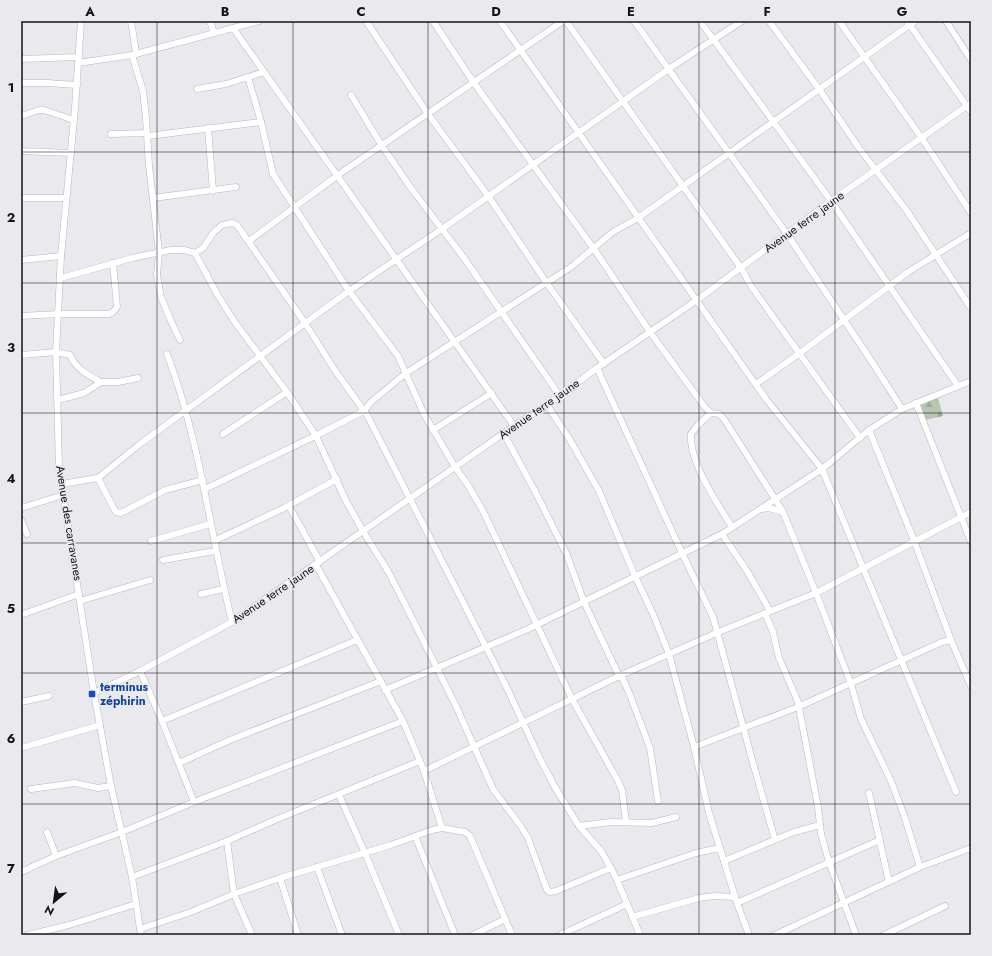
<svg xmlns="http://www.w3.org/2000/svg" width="992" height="956" font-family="Jost,sans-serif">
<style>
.forest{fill:url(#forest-firs)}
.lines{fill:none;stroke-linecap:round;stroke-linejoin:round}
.minor-casing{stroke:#b9b8bc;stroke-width:7}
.minor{stroke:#fff;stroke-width:6}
.grid{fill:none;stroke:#141315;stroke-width:1;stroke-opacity:0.55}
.transit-dot{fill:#1a4fb4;stroke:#eae9ed;stroke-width:1.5}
.labels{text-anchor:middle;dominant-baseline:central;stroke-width:3.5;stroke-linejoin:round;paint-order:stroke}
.street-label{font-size:12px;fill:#141315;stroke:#eae9ed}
.transit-label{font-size:12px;font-weight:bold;fill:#164399;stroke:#eae9ed;text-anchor:start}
.neatline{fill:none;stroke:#141315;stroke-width:1.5}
.grid-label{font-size:13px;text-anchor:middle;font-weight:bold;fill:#141315}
</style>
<defs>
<pattern id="forest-firs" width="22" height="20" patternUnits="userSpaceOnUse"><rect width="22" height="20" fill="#b9c5b0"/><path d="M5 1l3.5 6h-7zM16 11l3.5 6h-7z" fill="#9ea896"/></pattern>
</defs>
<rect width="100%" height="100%" fill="#eae9ed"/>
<polygon class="forest" points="938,398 943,416 925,420 920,402"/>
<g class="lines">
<defs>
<g id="minor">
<polyline points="81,21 75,108 61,256 56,352 59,468 94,693 111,786 132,877 141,935"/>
<polyline points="131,21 136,53"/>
<polyline points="210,21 214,33"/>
<polyline points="366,21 428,114 489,197 546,282 604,364"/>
<polyline points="433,21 474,83 594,249 650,332 704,406 711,413 719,414 724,419 775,499 783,512 816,593 851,684 861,719 891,781 905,818 920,867"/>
<polyline points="500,21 766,399 822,469 956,792"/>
<polyline points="566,21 741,268 751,286 860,438"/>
<polyline points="634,21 787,234 874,365 902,409"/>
<polyline points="700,21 831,201 958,386"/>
<polyline points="769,21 819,89 859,148 907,211 971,308"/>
<polyline points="839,21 921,137 971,213"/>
<polyline points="907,21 971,112"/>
<polyline points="946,21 971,60"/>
<polyline points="233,28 514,426"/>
<polyline points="132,55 143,91 146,118 149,166 159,252 157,275 161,297 170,319 180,340"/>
<polyline points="21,59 79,57"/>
<polyline points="78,63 132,55 259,21"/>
<polyline points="248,77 261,122 273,174 349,291 398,356 424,414 455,467 468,485 484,513 572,699 618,781 622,790 626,822"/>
<polyline points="21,83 47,83 77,85"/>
<polyline points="197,89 226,84 264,72"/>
<polyline points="351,95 382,146 411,188 464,258 560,396"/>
<polyline points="21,116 39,110 44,110 74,120"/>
<polyline points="208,128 213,191"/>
<polyline points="111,134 147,133"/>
<polyline points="148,136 261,122"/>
<polyline points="21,151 71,153"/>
<polyline points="21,198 66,198"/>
<polyline points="153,198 236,187"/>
<polyline points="249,241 338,175 563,21"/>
<polyline points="195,253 217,294 234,321 287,392 316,436 346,501 363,531 389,573 412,618 456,706 493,789 520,825 528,838 547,890 550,892 556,891 611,868"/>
<polyline points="21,260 61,256"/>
<polyline points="61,278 132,258 171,250 184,250 195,253 203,248 214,232 222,225 232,223 237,225 305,323 334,369 367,415 507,688 539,757 556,789 579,826 601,851 611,868 617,880 640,935"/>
<polyline points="21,316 59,314 109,314 113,312 117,307 113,263"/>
<path d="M 167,354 C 200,440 210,533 232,622"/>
<path d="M 21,355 L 56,352 L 70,355 C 76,369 88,375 101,382"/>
<polyline points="597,368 682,553 713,617 753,763 775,840"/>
<polyline points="756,384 800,353 908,272 971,233"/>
<polyline points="58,400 84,393 101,382 118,382 138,378"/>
<polyline points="916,403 971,542"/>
<polyline points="547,405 570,440 599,491 635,576 653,614 669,654 694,747 709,813 737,903 749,935"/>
<path d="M 711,413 L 698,425 L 691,434 C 689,462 717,503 732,527"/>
<polyline points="433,430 492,393"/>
<polyline points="869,430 913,538 951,640 971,686"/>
<polyline points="223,434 287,392"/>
<polyline points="504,434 537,495 567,555 584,602 619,676 623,679 630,695 650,748 658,801"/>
<polyline points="98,478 113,507 116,512 121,513 165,490 203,480"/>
<polyline points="62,484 98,478 140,444 349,291 442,229 673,66 742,21"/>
<polyline points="205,489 313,437 364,411 371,402 406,373 571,267 613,232 638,218 915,21"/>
<polyline points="289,506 320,562"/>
<polyline points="21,508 63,495"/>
<polyline points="761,509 769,508 783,512"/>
<polyline points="21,520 27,534"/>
<polyline points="722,534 747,571 770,611"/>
<polyline points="151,541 210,524"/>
<polyline points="214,541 284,508 337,479"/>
<polyline points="163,560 215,551"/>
<polyline points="316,565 403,721 424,771 442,828 465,832 470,836 512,935"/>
<polyline points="201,594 223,589"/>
<polyline points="80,601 150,580"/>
<polyline points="765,613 773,632 779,658 798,702 818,807 821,834 829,862 856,935"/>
<polyline points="21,615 79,594"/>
<polyline points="140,671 162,721 194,802"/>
<polyline points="385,690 528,629 722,534 822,469 869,430 902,409 971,381"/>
<polyline points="94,693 140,671 232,622 248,611 514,426 547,405 597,368 697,300 831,201 971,103"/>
<polyline points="21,702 49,696"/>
<polyline points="162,721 357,640"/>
<polyline points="694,747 798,707 942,642 951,640"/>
<polyline points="21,748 100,725"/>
<polyline points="179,763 230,740 381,681"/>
<polyline points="424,771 619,676 721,631 816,593 971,512"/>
<polyline points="31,789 75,783 98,788 111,786"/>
<polyline points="869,793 889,882"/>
<polyline points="339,795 365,853 399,935"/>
<polyline points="579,826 611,822 652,823 676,817"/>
<polyline points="47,832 56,856"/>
<polyline points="415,836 455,935"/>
<polyline points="227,841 234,894 252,935"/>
<polyline points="724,861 794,832 820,825"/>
<polyline points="317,867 342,935"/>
<polyline points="21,872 56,856 122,832 194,802 403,721"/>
<polyline points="132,877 227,841 275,820 420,761"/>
<polyline points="280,878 298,935"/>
<polyline points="617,880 696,853 720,848"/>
<polyline points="737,903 880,840"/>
<polyline points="632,917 699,898 715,896 735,897"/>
<polyline points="140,929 191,912 234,894 280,878 391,845 432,830 442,828"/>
<polyline points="28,935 69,925 136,904"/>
<polyline points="473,935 505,919"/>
<polyline points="560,935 627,904"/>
<polyline points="775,935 920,867 971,848"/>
<polyline points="884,935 945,906"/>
</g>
</defs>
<use href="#minor" class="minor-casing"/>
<use href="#minor" class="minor"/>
</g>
<path class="grid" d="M 157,21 L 157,935M 293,21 L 293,935M 428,21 L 428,935M 564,21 L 564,935M 699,21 L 699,935M 835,21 L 835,935M 21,152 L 971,152M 21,283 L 971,283M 21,413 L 971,413M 21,543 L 971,543M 21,673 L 971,673M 21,804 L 971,804"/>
<rect class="transit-dot" x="88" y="690" width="8" height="8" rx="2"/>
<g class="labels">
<g class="street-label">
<text transform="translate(804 222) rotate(-36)">Avenue terre jaune</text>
<text transform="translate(539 409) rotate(-35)">Avenue terre jaune</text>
<text transform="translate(69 523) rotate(81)">Avenue des carravanes</text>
<text transform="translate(273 594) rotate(-34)">Avenue terre jaune</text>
</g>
<g class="transit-label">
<text x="100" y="687">terminus<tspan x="100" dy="14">zéphirin</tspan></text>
</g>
</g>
<rect width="992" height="956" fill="none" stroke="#eae9ed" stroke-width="44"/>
<g transform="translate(54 902) rotate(209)" stroke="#eae9ed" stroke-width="3" paint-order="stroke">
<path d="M0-3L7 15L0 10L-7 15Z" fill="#141315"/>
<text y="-6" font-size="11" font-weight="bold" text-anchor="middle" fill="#141315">N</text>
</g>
<rect x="22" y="22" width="948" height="912" class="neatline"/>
<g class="grid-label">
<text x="90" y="16">A</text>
<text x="225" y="16">B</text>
<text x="361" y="16">C</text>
<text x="496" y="16">D</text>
<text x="631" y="16">E</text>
<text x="767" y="16">F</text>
<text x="902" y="16">G</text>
<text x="11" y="92">1</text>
<text x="11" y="222">2</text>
<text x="11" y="352">3</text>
<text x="11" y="483">4</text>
<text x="11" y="613">5</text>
<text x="11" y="743">6</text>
<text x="11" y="873">7</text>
</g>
</svg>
